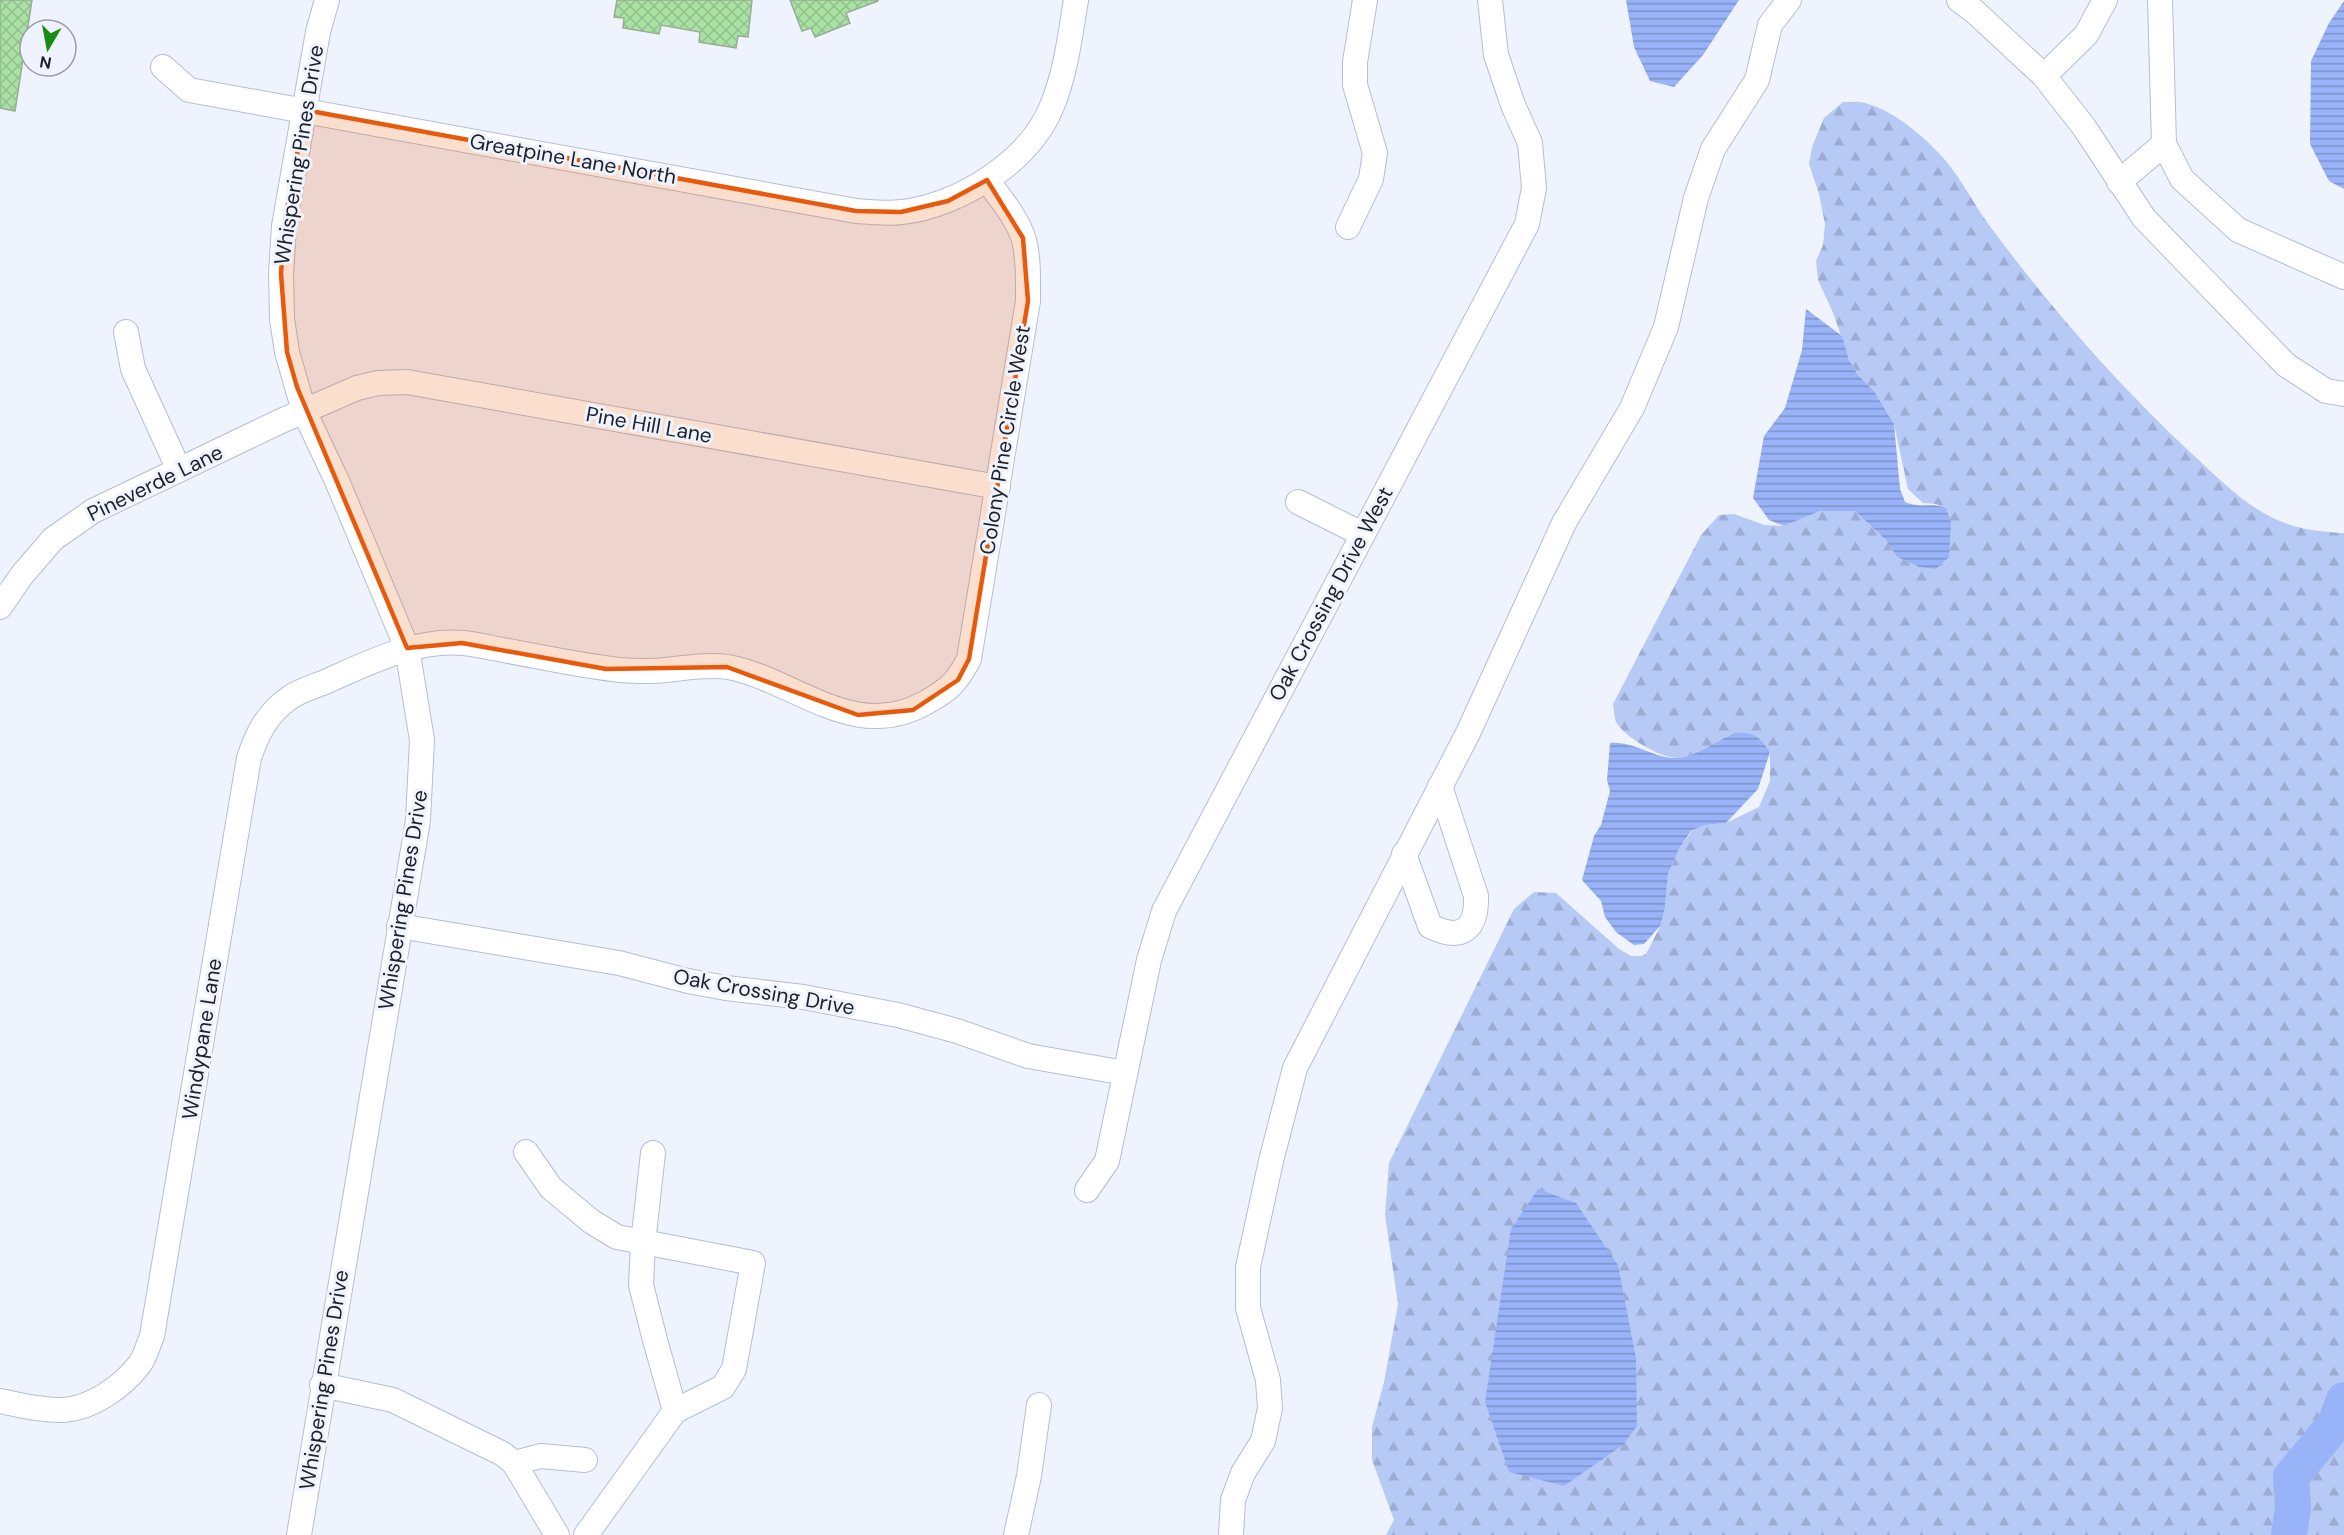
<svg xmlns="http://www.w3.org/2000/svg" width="2344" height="1535" font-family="'DM Sans',sans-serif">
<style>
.forest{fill:url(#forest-firs)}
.water{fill:url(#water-rules)}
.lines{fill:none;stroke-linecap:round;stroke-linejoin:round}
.river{stroke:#99b3f8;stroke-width:36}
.building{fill:url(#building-cross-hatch);stroke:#9aab98;stroke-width:1.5}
.minor-casing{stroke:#b4bed4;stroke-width:26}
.minor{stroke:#fff;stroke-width:24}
.marked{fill:#e8590c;fill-opacity:0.2;stroke:#e8590c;stroke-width:4.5;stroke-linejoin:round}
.labels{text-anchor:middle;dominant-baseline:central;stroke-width:6;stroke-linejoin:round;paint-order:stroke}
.street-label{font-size:21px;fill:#1d2029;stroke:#eff3fd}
</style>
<defs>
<pattern id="forest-firs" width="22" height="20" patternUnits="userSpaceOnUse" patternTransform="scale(1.5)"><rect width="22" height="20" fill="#b7c9f5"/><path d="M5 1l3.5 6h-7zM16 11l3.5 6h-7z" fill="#9dacd2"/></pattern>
<pattern id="water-rules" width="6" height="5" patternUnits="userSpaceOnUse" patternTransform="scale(1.5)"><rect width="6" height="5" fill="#99b3f8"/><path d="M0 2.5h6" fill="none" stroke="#7c91c9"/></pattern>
<pattern id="building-cross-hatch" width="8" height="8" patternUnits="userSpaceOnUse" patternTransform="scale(1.5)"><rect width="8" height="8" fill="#a8e1a2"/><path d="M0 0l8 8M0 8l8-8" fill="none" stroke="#90c18c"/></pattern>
</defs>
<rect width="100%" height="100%" fill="#eff3fd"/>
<path class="forest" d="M 1843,102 C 1850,102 1859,101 1865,103 C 1895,111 1926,138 1946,161 C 1964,183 1977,210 1995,233 C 2054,312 2119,386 2191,453 C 2217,477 2242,503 2273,518 C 2295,529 2320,532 2344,533 L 2344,1535 L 1386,1535 L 1394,1520 L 1372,1460 L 1372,1427 L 1384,1382 L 1398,1304 L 1385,1215 L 1389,1163 L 1514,909 L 1534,892 L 1556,893 L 1619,949 L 1631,956 L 1641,956 L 1646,954 L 1661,925 L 1665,907 L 1668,874 L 1679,849 L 1692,831 L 1705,825 L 1726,823 L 1759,807 L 1770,781 L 1770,752 L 1734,733 C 1719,740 1694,757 1679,758 C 1662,759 1624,737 1616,722 C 1614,717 1614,709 1613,704 L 1701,535 L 1719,515 L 1734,514 L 1764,525 L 1784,526 L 1820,511 L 1855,511 L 1886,540 L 1897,557 L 1919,567 L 1946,508 L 1936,504 L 1923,503 L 1908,489 L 1894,424 L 1874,391 L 1858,375 L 1849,360 L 1834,315 L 1818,280 L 1816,261 L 1823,245 L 1825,224 L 1819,194 L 1809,164 L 1812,147 L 1824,118 Z"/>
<g class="water">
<polygon points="1626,0 1739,0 1703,55 1674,87 1650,81 1634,47"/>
<polygon points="2344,1 2344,189 2329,181 2310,144 2311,61 2329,23"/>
<path d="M 1806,309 L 1842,336 L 1849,360 L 1858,375 L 1874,391 L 1894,424 L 1900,489 L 1905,502 C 1921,509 1931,502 1946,508 L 1951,522 L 1949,557 L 1936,569 L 1919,567 L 1897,557 L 1886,540 L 1855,511 L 1820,511 L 1784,526 L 1769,520 L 1753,498 L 1764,436 L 1785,408 L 1802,350 Z"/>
<path d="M 1734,733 C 1754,732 1759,736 1770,752 L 1758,789 L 1726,823 L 1705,825 L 1691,831 L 1679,849 L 1668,874 L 1665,907 L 1661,925 L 1644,944 L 1634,945 L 1616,932 L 1605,917 L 1601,901 L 1582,880 L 1594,836 L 1601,825 L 1610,791 L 1607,780 L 1610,743 C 1633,740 1654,759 1678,758 C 1694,757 1719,740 1734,733 Z"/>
<polygon points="1538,1189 1576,1203 1618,1265 1636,1358 1637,1426 1623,1445 1564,1486 1509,1472 1485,1402 1511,1229"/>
</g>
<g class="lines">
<polyline class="river" points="2289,1535 2293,1507 2291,1477 2335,1424 2344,1400"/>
</g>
<g class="building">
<polygon points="0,0 32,0 15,111 0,108"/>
<polygon points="617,0 752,0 748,37 738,36 736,48 699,42 700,32 661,25 659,34 623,28 624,18 614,17"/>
<polygon points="790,0 878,0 878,1 846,13 850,23 815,37 811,28 802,31"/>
</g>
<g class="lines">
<defs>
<g id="minor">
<polyline points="1959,0 1974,11 2044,76 2084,127 2144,218 2286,365 2326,391 2344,394"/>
<polyline points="2160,0 2164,144 2182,179 2238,230 2344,277"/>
<path d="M 163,67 L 189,90 L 856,211 C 871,212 887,214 902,212 C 959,206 1030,161 1052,106 C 1066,72 1070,36 1076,0"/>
<polyline points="2044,76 2086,35 2105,0"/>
<polyline points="2119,182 2164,144"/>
<polyline points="1348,227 1371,179 1375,153 1355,85 1355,62 1365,0"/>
<polyline points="126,332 133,369 179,470"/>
<polyline points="1298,502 1362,534"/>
<polyline points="0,607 22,575 53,539 93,511 281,421 357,388 378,383 407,382 998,487"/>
<path d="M 1404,854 L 1430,926 C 1462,942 1477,929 1476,896 L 1440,786"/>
<polyline points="399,926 619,963 688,981 726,988 803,997 898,1015 957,1031 1028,1056 1125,1073"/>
<polyline points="526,1152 551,1188 592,1222 617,1237 753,1263 734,1369 723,1387 675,1411 586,1535"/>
<polyline points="653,1153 643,1243 641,1285 655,1340 675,1411"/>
<polyline points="1087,1190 1107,1161 1149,960 1164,911 1527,224 1534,188 1530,143 1513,105 1496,55 1490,0"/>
<polyline points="322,1385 393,1400 503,1454 514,1463 557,1535"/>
<path d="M 0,1401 C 21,1405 43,1411 64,1410 C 92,1408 122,1387 139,1365 C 145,1358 148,1345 152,1336 L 249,758 C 257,734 267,714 288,699 C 298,691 313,687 325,682 C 368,663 415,639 463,643 C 477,644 490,648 503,650 C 542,657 581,666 620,670 C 635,671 650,672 665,670 C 686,668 707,664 728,667 C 796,680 853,743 925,703 C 949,690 957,682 969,659 L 1028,301 C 1028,281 1029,260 1024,240 C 1018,219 1000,198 987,180"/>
<polyline points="514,1463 541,1456 585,1460"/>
<polyline points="299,1535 418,820 422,740 407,648 337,481 304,411 287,352 282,319 281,274 284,226 318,32 327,0"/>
<polyline points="1016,1535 1029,1476 1039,1405"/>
<polyline points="1231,1535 1233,1500 1243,1473 1263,1441 1270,1408 1268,1380 1248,1308 1248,1267 1271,1161 1295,1068 1468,733 1564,523 1632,408 1666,327 1696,198 1713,149 1757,80 1770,25 1789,0"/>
</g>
</defs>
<use href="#minor" class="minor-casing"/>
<use href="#minor" class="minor"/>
</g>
<path class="marked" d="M 305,110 L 856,211 L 901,212 L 948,201 L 987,180 L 1023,238 L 1028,301 L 969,659 L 958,680 L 913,710 L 858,715 L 727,667 L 606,669 L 462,643 L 407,648 L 297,387 L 287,352 L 281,274 L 284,226 Z"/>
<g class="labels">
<g class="street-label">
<text transform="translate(299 155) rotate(-81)">Whispering Pines Drive</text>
<text transform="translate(573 159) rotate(10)">Greatpine Lane North</text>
<text transform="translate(649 425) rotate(10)">Pine Hill Lane</text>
<text transform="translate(1005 440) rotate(-81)">Colony Pine Circle West</text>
<text transform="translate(155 483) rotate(-26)">Pineverde Lane</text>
<text transform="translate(1331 594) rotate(-62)">Oak Crossing Drive West</text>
<text transform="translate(403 900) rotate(-81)">Whispering Pines Drive</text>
<text transform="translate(764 992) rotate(10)">Oak Crossing Drive</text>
<text transform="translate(202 1039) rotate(-81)">Windypane Lane</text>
<text transform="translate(324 1380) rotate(-81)">Whispering Pines Drive</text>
</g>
</g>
<g transform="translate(48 48) rotate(190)"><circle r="28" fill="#eff3fd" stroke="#9b9fa8" stroke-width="1.5"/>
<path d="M0-4.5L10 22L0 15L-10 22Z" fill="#1a8c12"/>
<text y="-9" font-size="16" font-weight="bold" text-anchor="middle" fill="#1d2029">N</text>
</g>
</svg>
